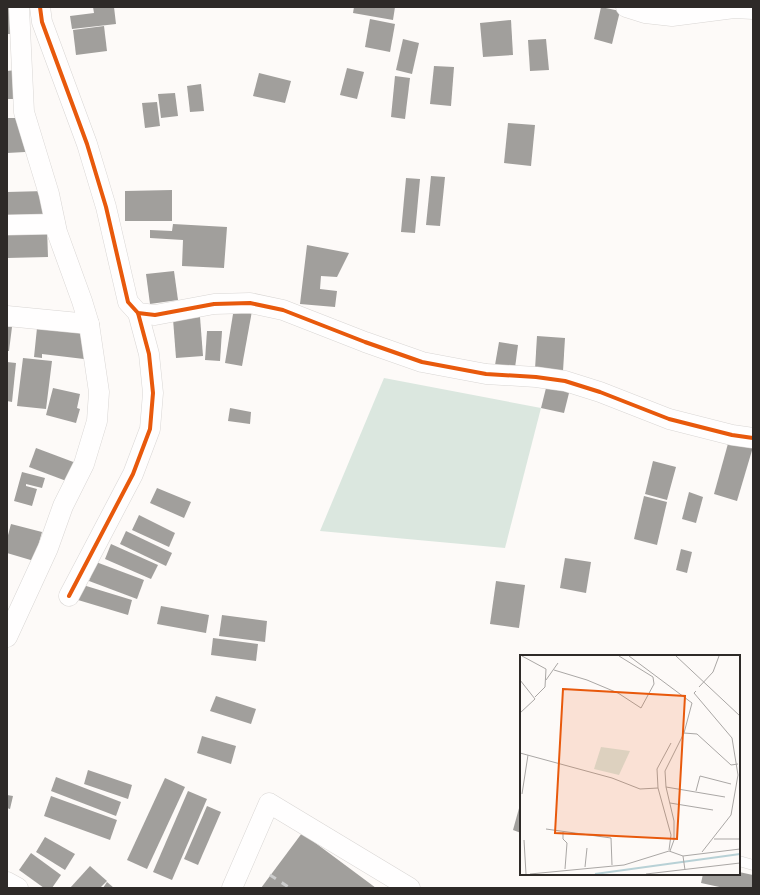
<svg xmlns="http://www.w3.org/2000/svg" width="760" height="895" font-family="'Times New Roman',serif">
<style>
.green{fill:#dbe7df}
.building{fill:#a19f9c}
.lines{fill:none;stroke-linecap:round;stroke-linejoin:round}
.lane-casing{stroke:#d9d6d4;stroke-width:11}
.street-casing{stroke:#d9d6d4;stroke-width:21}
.lane{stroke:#fffefe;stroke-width:10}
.street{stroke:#fffefe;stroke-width:20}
.rail{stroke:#cdcdcd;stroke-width:3;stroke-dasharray:7 7;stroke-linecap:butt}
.cycleway-casing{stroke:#fff;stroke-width:6}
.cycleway{stroke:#e8590c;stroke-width:4}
.inset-river{fill:none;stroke:#b8d1d6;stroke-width:2}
.inset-road{fill:none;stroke:#aaa7a5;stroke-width:1}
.view{fill:#e8590c;fill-opacity:0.15;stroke:#e8590c;stroke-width:2}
.inset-edge{fill:none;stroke:#2e2a28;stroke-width:2}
</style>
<rect width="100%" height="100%" fill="#fdfaf8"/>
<polygon class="green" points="384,378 541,408 505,548 320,531"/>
<g class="building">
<polygon points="7,7 9,7 11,34 7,34"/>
<polygon points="93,7 114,7 116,24 72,29 70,16 94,13"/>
<polygon points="354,7 395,7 393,20 353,13"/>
<polygon points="601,7 620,11 612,44 594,39"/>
<polygon points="370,19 395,24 390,52 365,47"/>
<polygon points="511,20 513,55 483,57 480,23"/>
<polygon points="104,26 107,51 76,55 73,30"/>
<polygon points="403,39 419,43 412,74 396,70"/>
<polygon points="546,39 549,70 530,71 528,40"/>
<polygon points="434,66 454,67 451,106 430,104"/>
<polygon points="347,68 364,72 357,99 340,95"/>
<polygon points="16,70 17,99 7,99 7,71"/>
<polygon points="259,73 291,81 285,103 253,96"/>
<polygon points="395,76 410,78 405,119 391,117"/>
<polygon points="201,84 204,111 190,112 187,86"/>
<polygon points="175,93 178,116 161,118 158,94"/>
<polygon points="157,102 160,126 145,128 142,103"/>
<polygon points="7,118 25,118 25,152 7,153"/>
<polygon points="508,123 535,125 531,166 504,163"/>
<polygon points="431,176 445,177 440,226 426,225"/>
<polygon points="406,178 420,179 415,233 401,232"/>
<polygon points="172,190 172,221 125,221 125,191"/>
<polygon points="45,191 46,221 7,221 7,192"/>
<polygon points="173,224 227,227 224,268 182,266 183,240 150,238 150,230 172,231"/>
<polygon points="47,228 48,257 7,258 7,229"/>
<polygon points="307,245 349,253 337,277 321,276 320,289 337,291 335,307 300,304"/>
<polygon points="174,271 178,300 150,304 146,274"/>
<polygon points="234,308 252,311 242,366 225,363"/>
<polygon points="200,317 203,356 176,358 173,319"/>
<polygon points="7,327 12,327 9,351 7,351"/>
<polygon points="37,328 87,334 84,359 42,354 42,358 34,357"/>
<polygon points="207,331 222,331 220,361 205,360"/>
<polygon points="537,336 565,338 563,371 535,369"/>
<polygon points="499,342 518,345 515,368 495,365"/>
<polygon points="23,358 52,361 46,409 17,406"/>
<polygon points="7,362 16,363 12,402 7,401"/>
<polygon points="547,384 570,389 564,413 541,408"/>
<polygon points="53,388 80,394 77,408 80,409 76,423 46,415"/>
<polygon points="230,408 251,412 250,424 228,421"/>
<polygon points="729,440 753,447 737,501 714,494"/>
<polygon points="36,448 76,463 69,482 29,467"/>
<polygon points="653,461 676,467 667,500 645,494"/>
<polygon points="22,472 45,478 42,488 26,484 26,486 37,489 32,506 14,501"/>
<polygon points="157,488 191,502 184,518 150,503"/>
<polygon points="689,492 703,497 696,523 682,519"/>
<polygon points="644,496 667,502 657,545 634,539"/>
<polygon points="139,515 175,533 169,547 132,530"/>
<polygon points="11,524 42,532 34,561 7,553 7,539"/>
<polygon points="126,531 172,553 166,566 120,544"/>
<polygon points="111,544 158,565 151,579 105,559"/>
<polygon points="681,549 692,552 687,573 676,570"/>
<polygon points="565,558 591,562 586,593 560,588"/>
<polygon points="96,562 144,580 137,599 89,581"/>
<polygon points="496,581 525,585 519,628 490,624"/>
<polygon points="83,585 132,600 128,615 78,600"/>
<polygon points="161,606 209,615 206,633 157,624"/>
<polygon points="222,615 267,621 265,642 219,636"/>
<polygon points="213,638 258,644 256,661 211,655"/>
<polygon points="216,696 256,709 251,724 210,711"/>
<polygon points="202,736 236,746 231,764 197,753"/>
<polygon points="88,770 132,785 128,799 84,784"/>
<polygon points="56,777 121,802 116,816 51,791"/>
<polygon points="165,778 185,787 147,869 127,860"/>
<polygon points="188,791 207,799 172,880 153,872"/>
<polygon points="7,795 13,796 10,809 7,808"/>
<polygon points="51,796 117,820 110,840 44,816"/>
<polygon points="521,801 521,833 513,830"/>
<polygon points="207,806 221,812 198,865 184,859"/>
<polygon points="302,833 376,888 261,888"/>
<polygon points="45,837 75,854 65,870 36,852"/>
<polygon points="31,853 61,875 52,888 44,888 19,870"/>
<polygon points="90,866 107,881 100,888 70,888"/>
<polygon points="739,872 753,875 753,888 724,888 701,883 703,874 739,874"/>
<polygon points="107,882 114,888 103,888"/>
</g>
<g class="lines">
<defs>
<polyline id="lane" points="739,861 753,865"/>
<g id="street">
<polyline points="40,7 42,22 87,144 106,207 128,302 138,313 155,315 214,304 250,303 283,310 365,342 422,362 486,374 536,377 565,381 600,392 669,419 732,435 753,438"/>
<polyline points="626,7 645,13 672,16 734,8 753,9"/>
<polyline points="7,225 55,224"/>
<polyline points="7,316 89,324"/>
<polyline points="69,596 133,474 150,429 153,393 149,354 138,313"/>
<polyline points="7,637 48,548 63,506 84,464 97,421 99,392 89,324 82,301 57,232 49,194 24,112 19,7"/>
<polyline points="7,882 18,888"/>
<polyline points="232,888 269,803 410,888"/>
</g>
</defs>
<use href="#lane" class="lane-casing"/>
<use href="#street" class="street-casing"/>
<use href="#lane" class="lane"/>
<use href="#street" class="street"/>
<polyline class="rail" points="270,875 290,888"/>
<defs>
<g id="cycleway">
<polyline points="40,7 42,22 87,144 106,207 128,302 138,313 155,315 214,304 250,303 283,310 365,342 422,362 486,374 536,377 565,381 600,392 669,419 732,435 753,438"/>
<polyline points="69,596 133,474 150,429 153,393 149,354 138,313"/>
</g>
</defs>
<use href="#cycleway" class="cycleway-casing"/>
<use href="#cycleway" class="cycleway"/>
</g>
<g transform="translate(520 655)">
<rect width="220" height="220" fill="#fdfaf8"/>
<path d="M 81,92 L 110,96 L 99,120 L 74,114 Z" fill="#dbe7df"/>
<path class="inset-river" d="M 75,219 L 220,199"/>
<path class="inset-road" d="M 2,1 L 26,14 L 25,32 L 15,42M 109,1 L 172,48 L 164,78 L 145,116 L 146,132 L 154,166 L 154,185 L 150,196M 156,1 L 220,61M 34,15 L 67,25 L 98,38 L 121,53 L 134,29 L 133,22 L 99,1M 0,25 L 15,44 L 0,58M 26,25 L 38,8M 179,32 L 193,17 L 199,1M 176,36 L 174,38 L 212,83 L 218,120 L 211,160 L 182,197M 164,78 L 177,79 L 211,110 L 218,109M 0,98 L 92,123 L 120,134 L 138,133 L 151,180 L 149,195M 146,132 L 205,142M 138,133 L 137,114 L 151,88M 176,136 L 180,121 L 211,129M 2,139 L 8,100M 150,148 L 193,155M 26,174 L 91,183 L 92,210M 43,177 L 43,184 L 47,188 L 45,214M 194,184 L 220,184M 4,185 L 6,219M 163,201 L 165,215M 65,212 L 67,193M 10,219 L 104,210 L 149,196 L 163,201 L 220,194M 126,219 L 220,208"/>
<path class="view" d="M 43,34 L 165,41 L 157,184 L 35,178 Z"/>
<rect width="220" height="220" class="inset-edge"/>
</g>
<rect width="760" height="895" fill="none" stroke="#2e2a28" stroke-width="16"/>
</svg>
